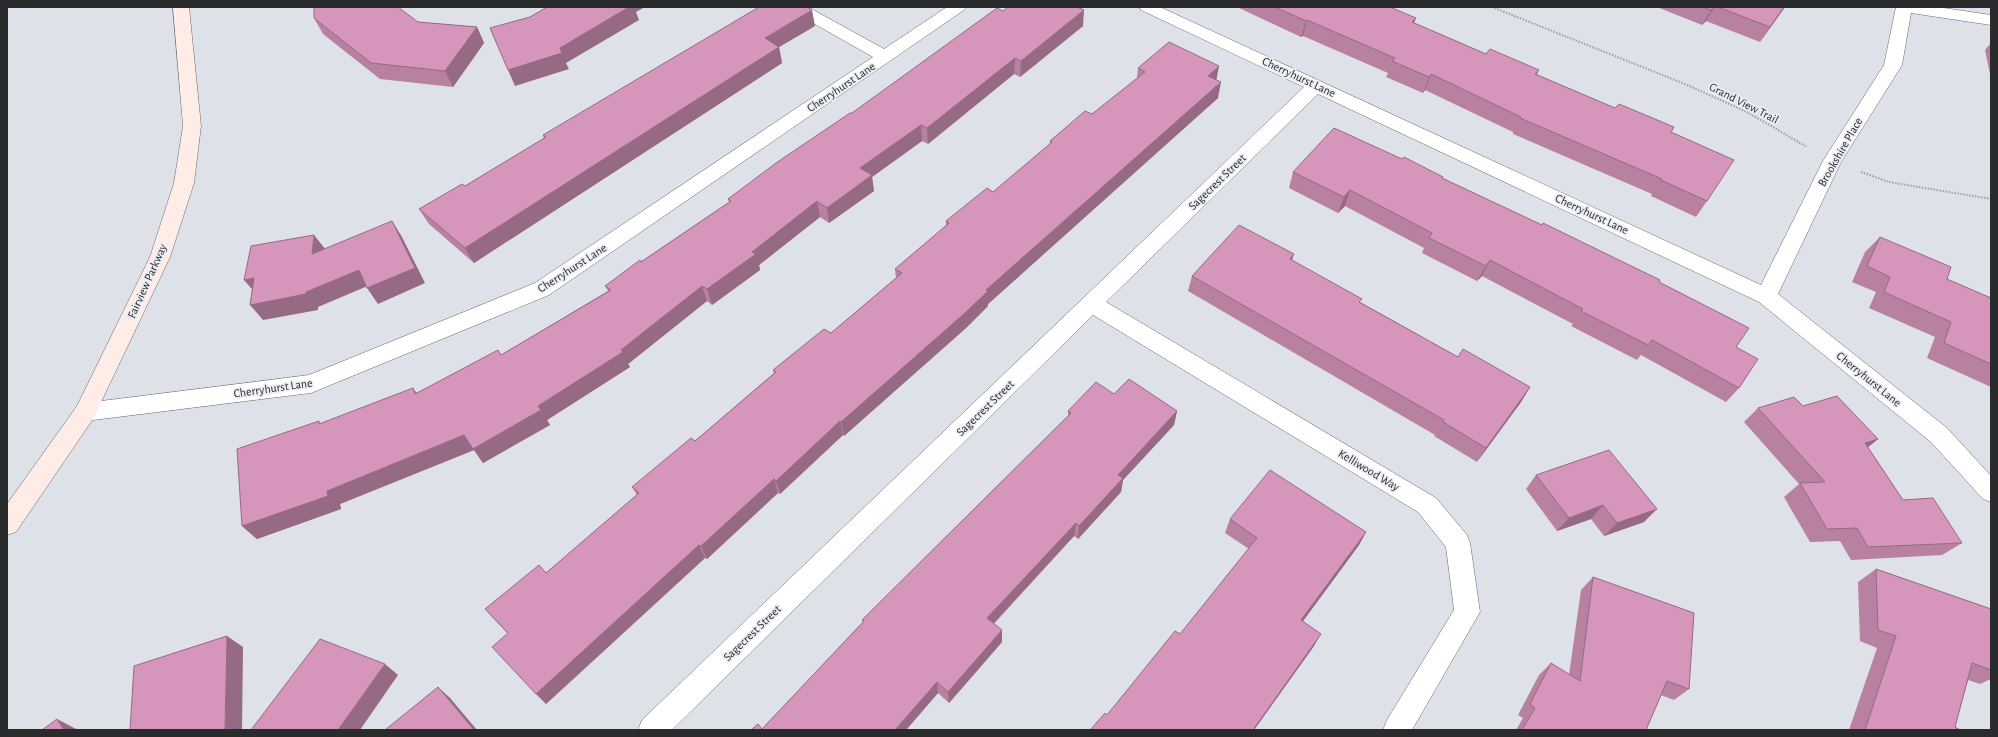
<svg xmlns="http://www.w3.org/2000/svg" width="1998" height="737" font-family="'Alegreya Sans',sans-serif">
<style>
.lines{fill:none;stroke-linecap:round;stroke-linejoin:round}
.street-casing{stroke:#686a6f;stroke-width:1}
.secondary-casing{stroke:#686a6f;stroke-width:1}
.path{stroke:#9d9fa4;stroke-width:2;stroke-dasharray:1.5 1.5;stroke-linecap:butt}
.street{fill:#fff;fill-rule:evenodd}
.secondary{fill:#feede7;fill-rule:evenodd}
.wall{fill:#b881a2}
.shaded-wall{fill:#966984}
.building{fill:#d696bc;stroke:#966984}
.labels{text-anchor:middle;dominant-baseline:central;stroke-width:3.5;stroke-linejoin:round;paint-order:stroke}
.street-label{font-size:12px;fill:#2a2b2d;stroke:#ebeef4}
</style>
<rect width="100%" height="100%" fill="#dee1e7"/>
<g class="lines">
<defs>
<g id="street">
<polygon points="788,7 808,7 884,49 947,7 966,7 964,10 549,295 311,393 85,421 77,419 74,412 77,405 85,403 309,375 535,283 873,57 790,10"/>
<polygon points="1139,7 1160,7 1761,285 1823,161 1884,65 1896,7 1937,7 1991,15 1991,25 1911,13 1902,65 1841,162 1778,294 1947,428 1991,476 1991,502 1983,499 1931,442 1759,302 1318,94 1106,302 1436,498 1467,535 1470,543 1480,612 1412,730 1383,730 1387,720 1454,610 1446,547 1418,512 1093,315 672,730 638,730 642,720 1304,87 1141,10"/>
</g>
<polygon id="secondary" points="173,7 189,7 201,126 194,183 170,257 93,419 16,532 7,535 7,504 77,406 150,257 174,183 183,126"/>
</defs>
<use href="#street" class="street-casing"/>
<use href="#secondary" class="secondary-casing"/>
<g class="path">
<polyline points="1492,7 1685,84 1747,112 1807,147"/>
<polyline points="1861,172 1889,182 1991,199"/>
</g>
<use href="#street" class="street"/>
<use href="#secondary" class="secondary"/>
</g>
<g class="wall">
<polygon points="1237,7 1390,7 1414,23 1486,54 1539,70 1537,75 1671,132 1707,201 1696,217 1651,196 1652,194 1513,134 1513,132 1425,90 1423,93 1386,77 1388,73 1303,36 1301,37"/>
<polygon points="1657,7 1785,7 1760,42 1706,21 1702,25"/>
<polygon points="1003,11 1083,26 1020,77 1014,74 928,144 922,141 872,177 874,191 829,223 820,217 759,265 760,270 712,305 707,301 628,364 630,367 547,420 550,425 483,463 474,450 340,504 341,509 257,539 242,526 321,424 413,388 417,393 501,355 608,291 605,286 729,202 728,199 852,113"/>
<polygon points="314,18 418,22 477,27 484,43 453,87 380,79 323,34"/>
<polygon points="815,26 779,47 782,63 474,263 429,224 419,209 465,186 544,139 543,135"/>
<polygon points="1991,43 1991,79 1985,50"/>
<polygon points="1138,68 1216,80 1218,98 988,304 988,306 966,328 844,436 843,435 780,494 778,493 707,559 705,558 546,704 508,634 485,609 546,573 637,495 632,487 695,441 774,373 773,370 831,333 896,278 895,269 946,226 946,221 993,192 1050,144 1050,141 1092,114 1137,78"/>
<polygon points="1293,172 1442,178 1659,282 1736,347 1739,388 1726,402 1641,355 1637,360 1571,326 1573,324 1482,276 1477,281 1422,253 1424,248 1345,206 1338,213 1289,188"/>
<polygon points="1880,237 1947,279 1991,298 1991,387 1927,358 1935,337 1869,308 1876,292 1852,282 1865,252"/>
<polygon points="1292,260 1360,302 1458,357 1530,387 1521,402 1477,462 1434,436 1435,435 1188,291 1192,276"/>
<polygon points="1114,394 1177,411 1174,425 1123,480 1121,492 1078,539 1074,536 994,624 1002,642 949,703 938,693 906,730 751,730 762,729 863,622 862,620 1068,416 1068,411"/>
<polygon points="1803,406 1878,439 1868,447 1903,500 1962,543 1942,555 1851,560 1840,541 1810,542 1784,497 1799,484 1744,422 1758,408"/>
<polygon points="1536,475 1644,522 1604,536 1591,519 1557,531 1526,489"/>
<polygon points="1230,519 1366,532 1359,545 1303,621 1314,646 1254,730 1090,730 1107,715 1180,634 1249,549 1225,533"/>
<polygon points="1876,569 1991,609 1991,679 1980,684 1968,680 1955,727 1960,730 1849,730 1877,648 1860,641 1858,582"/>
<polygon points="1593,577 1689,689 1674,700 1661,695 1646,730 1516,730 1523,718 1518,715 1539,675 1551,663 1569,675 1581,590"/>
</g>
<g class="shaded-wall">
<polygon points="628,7 645,7 636,12 639,20 566,63 569,69 515,86 508,70"/>
<polygon points="1714,7 1706,21 1702,25 1711,10"/>
<polygon points="1784,7 1785,7 1760,42 1770,27"/>
<polygon points="812,10 815,26 779,47 782,63 474,263 465,248 765,38"/>
<polygon points="1084,10 1083,26 1020,77 1021,61"/>
<polygon points="1416,18 1410,34 1412,22"/>
<polygon points="1307,20 1303,36 1301,37 1306,21"/>
<polygon points="477,27 484,43 453,87 445,71"/>
<polygon points="1015,58 1014,74 928,144 927,128"/>
<polygon points="1219,66 1216,82 1208,76"/>
<polygon points="1431,74 1425,90 1423,93 1429,77"/>
<polygon points="1221,82 1218,98 988,304 988,306 966,328 844,436 841,422 986,290"/>
<polygon points="921,125 922,141 872,177 874,191 829,223 827,208 860,168"/>
<polygon points="1350,190 1345,206 1338,213 1344,197"/>
<polygon points="817,201 820,217 759,265 760,270 712,305 707,289 752,252"/>
<polygon points="392,221 402,237 425,283 378,304 367,288"/>
<polygon points="314,235 326,250 312,254"/>
<polygon points="1294,254 1289,269 1290,259"/>
<polygon points="1490,260 1482,276 1477,281 1486,266"/>
<polygon points="359,270 370,285 318,307 318,310 263,320 250,305"/>
<polygon points="254,278 257,295 244,280"/>
<polygon points="702,286 707,301 628,364 630,367 547,420 550,425 483,463 474,450 340,504 341,509 257,539 242,526 464,435 538,406 621,350"/>
<polygon points="1530,387 1521,402 1477,462 1486,448"/>
<polygon points="1177,411 1174,425 1123,480 1121,492 1078,539 1079,526 1118,475"/>
<polygon points="840,421 843,435 780,494 776,481"/>
<polygon points="1878,439 1861,453 1865,443"/>
<polygon points="774,479 778,493 707,559 701,546"/>
<polygon points="1603,505 1591,519 1557,531 1569,518"/>
<polygon points="1657,509 1644,522 1604,536 1617,523"/>
<polygon points="1076,523 1074,536 987,630 987,618"/>
<polygon points="1366,532 1359,545 1295,632 1301,620"/>
<polygon points="699,545 705,558 546,704 536,694"/>
<polygon points="1002,630 1002,642 949,703 948,692"/>
<polygon points="1321,634 1314,646 1254,730 1253,730"/>
<polygon points="227,636 243,647 242,730 225,730"/>
<polygon points="385,664 398,675 360,730 338,730"/>
<polygon points="937,682 938,693 906,730 895,730"/>
<polygon points="438,687 450,698 477,730 474,730"/>
<polygon points="57,719 78,730 64,730"/>
</g>
<g class="building">
<polygon points="314,7 398,7 418,22 477,27 445,71 371,63 314,18"/>
<polygon points="547,7 629,7 560,48 562,53 508,70 490,28 530,17"/>
<polygon points="759,7 807,7 812,10 765,38 779,47 465,248 419,209 462,184 465,186 546,137 543,135"/>
<polygon points="1008,7 1077,7 1084,10 1021,61 1015,58 927,128 921,125 860,168 872,175 827,208 817,201 752,252 756,254 707,289 702,286 621,350 623,352 538,406 541,410 473,449 464,435 327,491 328,496 242,526 237,449 319,421 319,424 413,388 415,394 498,350 501,355 611,290 605,286 640,260 641,262 731,201 728,199 776,163 850,113 852,113 997,8 1003,11"/>
<polygon points="1275,7 1390,7 1416,18 1412,22 1486,54 1490,49 1539,70 1535,74 1615,108 1619,104 1674,127 1671,132 1734,160 1707,201 1661,180 1662,179 1520,118 1521,117 1431,74 1429,77 1392,61 1395,58 1307,20 1306,21"/>
<polygon points="1703,7 1714,7 1711,10"/>
<polygon points="1718,7 1784,7 1770,27"/>
<polygon points="1169,42 1219,66 1208,76 1221,82 986,290 988,291 965,313 841,422 840,421 776,481 774,479 701,546 699,545 536,694 492,647 508,633 485,609 539,565 546,573 639,493 632,487 691,438 695,441 776,372 773,370 824,329 831,333 902,273 895,269 949,223 946,221 987,188 993,192 1052,142 1050,141 1085,111 1092,114 1145,72 1138,68"/>
<polygon points="1334,128 1402,159 1404,157 1443,177 1442,178 1542,225 1543,223 1660,280 1659,282 1749,328 1736,347 1758,359 1739,388 1652,340 1648,345 1581,311 1583,309 1490,260 1486,266 1429,238 1432,233 1350,190 1344,197 1293,172"/>
<polygon points="392,221 415,268 367,288 359,270 306,292 306,294 250,305 254,278 244,280 251,246 314,235 312,254"/>
<polygon points="1239,225 1294,254 1290,259 1362,299 1359,302 1458,357 1463,349 1530,387 1486,448 1443,422 1444,420 1192,276"/>
<polygon points="1880,237 1951,267 1947,279 1991,298 1991,364 1944,343 1951,322 1884,292 1890,277 1867,266"/>
<polygon points="1129,379 1177,411 1118,475 1123,478 1079,526 1076,523 987,618 1002,630 948,692 937,682 895,730 751,730 758,724 762,729 864,621 862,620 1071,413 1068,411 1096,382 1114,394"/>
<polygon points="1837,396 1878,439 1865,443 1903,500 1933,498 1962,543 1868,547 1857,528 1827,529 1800,483 1825,482 1758,408 1794,397 1803,406"/>
<polygon points="1609,450 1657,509 1617,523 1603,505 1569,518 1536,475"/>
<polygon points="1270,470 1366,532 1301,620 1321,634 1253,730 1090,730 1105,713 1107,715 1175,631 1180,634 1257,538 1230,519"/>
<polygon points="1876,569 1991,609 1991,670 1972,663 1955,727 1960,730 1865,730 1896,636 1878,630"/>
<polygon points="1593,577 1694,613 1689,689 1667,681 1646,730 1522,730 1535,708 1530,704 1551,663 1580,681"/>
<polygon points="227,636 225,730 130,730 134,666"/>
<polygon points="320,639 385,664 338,730 251,730"/>
<polygon points="438,687 474,730 385,730"/>
<polygon points="57,719 64,730 42,730"/>
</g>
<g class="labels">
<g class="street-label">
<text transform="translate(1299 77) rotate(25)">Cherryhurst Lane</text>
<text transform="translate(841 87) rotate(-34)">Cherryhurst Lane</text>
<text transform="translate(1744 103) rotate(27)">Grand View Trail</text>
<text transform="translate(1840 152) rotate(-60)">Brookshire Place</text>
<text transform="translate(1217 182) rotate(-44)">Sagecrest Street</text>
<text transform="translate(1592 214) rotate(25)">Cherryhurst Lane</text>
<text transform="translate(572 268) rotate(-33)">Cherryhurst Lane</text>
<text transform="translate(147 281) rotate(-66)">Fairview Parkway</text>
<text transform="translate(1869 379) rotate(39)">Cherryhurst Lane</text>
<text transform="translate(273 388) rotate(-8)">Cherryhurst Lane</text>
<text transform="translate(985 408) rotate(-44)">Sagecrest Street</text>
<text transform="translate(1369 470) rotate(31)">Kelliwood Way</text>
<text transform="translate(752 633) rotate(-44)">Sagecrest Street</text>
</g>
</g>
<rect width="1998" height="737" fill="none" stroke="#2a2b2d" stroke-width="16"/>
</svg>
